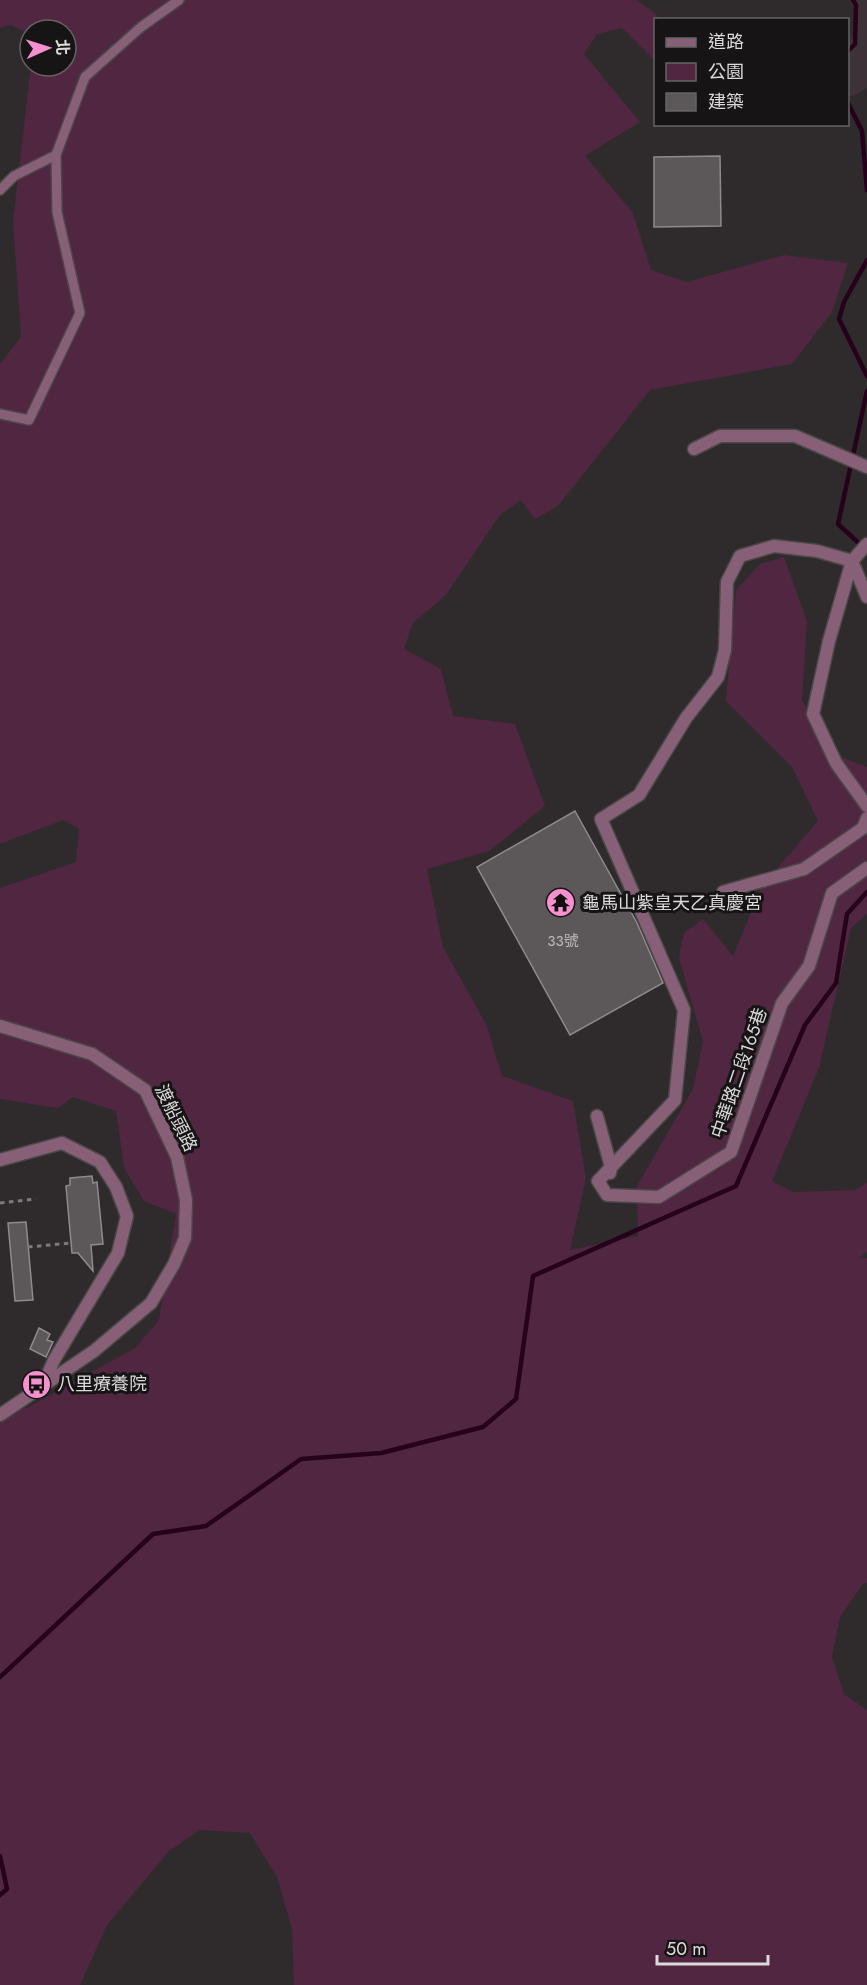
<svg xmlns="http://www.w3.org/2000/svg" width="867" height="1985" font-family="Jost,'Noto Sans TC',sans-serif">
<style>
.built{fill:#3c3238}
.green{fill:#502640}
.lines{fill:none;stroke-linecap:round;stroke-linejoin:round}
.stream{stroke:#26011a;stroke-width:4.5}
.building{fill:#5c5759;stroke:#8f8a8d;stroke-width:1.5}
.service-casing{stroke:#4b4749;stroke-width:12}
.minor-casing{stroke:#4b4749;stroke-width:15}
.tertiary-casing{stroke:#4b4749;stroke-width:15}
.path{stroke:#7e7a7c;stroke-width:3;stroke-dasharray:4.5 4.5;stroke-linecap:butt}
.service{stroke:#876077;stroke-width:9}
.minor{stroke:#876077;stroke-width:12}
.tertiary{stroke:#876077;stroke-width:12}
.labels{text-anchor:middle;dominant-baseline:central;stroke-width:6;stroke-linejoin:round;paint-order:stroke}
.number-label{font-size:15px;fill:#bdb9bb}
.poi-label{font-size:18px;fill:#dddadc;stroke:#161415;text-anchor:start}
.street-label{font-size:18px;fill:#dddadc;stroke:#161415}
</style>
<rect width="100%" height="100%" fill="#2f2b2d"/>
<polygon class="built" points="850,0 867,0 867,88 853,96 848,95 848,44 855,32 857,15"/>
<polygon class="green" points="0,0 637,0 656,14 658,19 656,20 655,61 622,28 597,34 584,54 640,122 585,156 633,213 651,270 687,282 784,255 848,263 832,312 792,364 650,390 558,506 535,519 521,500 500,515 446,595 413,623 404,649 441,669 453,716 515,724 545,806 489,851 427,869 443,947 487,1026 502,1076 573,1101 586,1178 570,1250 638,1236 637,1186 693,1089 703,1042 679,958 684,933 703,919 733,956 762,886 818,821 792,767 726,701 736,590 760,564 784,557 807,621 802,701 841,757 867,767 867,914 851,928 819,1068 772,1181 793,1192 855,1190 867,1183 867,1252 859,1258 867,1258 867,1583 863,1584 840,1617 832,1657 844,1694 867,1710 867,1985 294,1985 292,1929 277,1877 250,1833 200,1830 169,1851 107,1925 80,1985 0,1985 0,1410 27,1408 135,1348 159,1320 176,1214 144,1201 124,1168 116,1111 73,1097 58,1108 0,1099 0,888 76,862 79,829 63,820 0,844 0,364 21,337 13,220 31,66 66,66 66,30 30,30 30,42 27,33 11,25 0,28"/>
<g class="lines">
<g class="stream">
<polyline points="848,51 855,44 856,5 853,0"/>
<polyline points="848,103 862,131 867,190"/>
<polyline points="867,260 844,302 839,319 867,376"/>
<polyline points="863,547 838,524 867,391"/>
<polyline points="0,1677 153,1534 206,1526 301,1459 381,1453 483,1427 516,1399 533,1276 736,1186 805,1025 836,983 847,914 867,892"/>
<polyline points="0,1856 7,1889 0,1895"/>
</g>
</g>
<g class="building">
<polygon points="720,156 721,226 654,227 654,157"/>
<polygon points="575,811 637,923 663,983 570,1035 477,867"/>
<polygon points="92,1176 93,1183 97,1182 103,1244 91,1245 93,1271 78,1253 72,1253 66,1186 70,1185 70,1178"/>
<polygon points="26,1222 33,1300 15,1301 8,1223"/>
<polygon points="39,1328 50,1334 47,1340 53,1342 46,1357 30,1349"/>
</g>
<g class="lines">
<defs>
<g id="service">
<polyline points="0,190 14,176 56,155"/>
<polyline points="0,414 29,420 80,313 57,212 56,155 85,77 141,27 179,0"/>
</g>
<g id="minor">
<polyline points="694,449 720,436 795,436 867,467"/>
<polyline points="867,544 852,561 829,641 813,714 836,763 867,806"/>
<polyline points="852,561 817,551 774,546 740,556 727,582 725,650 718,677 686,718 639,795 601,819 684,1010 675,1100 598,1181 607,1195 659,1197 731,1152 782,1003 809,966 832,893 867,868"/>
<polyline points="852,561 867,597"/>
<polyline points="723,892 804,869 863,828 867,818"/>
<polyline points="597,1116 611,1167 610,1173"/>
<polyline points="0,1160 62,1143 100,1162 116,1187 127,1216 118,1253 54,1360 42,1388"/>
</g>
<polyline id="tertiary" points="0,1026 92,1054 145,1090 177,1157 186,1200 185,1238 174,1264 151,1303 94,1351 0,1415"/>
</defs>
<use href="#service" class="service-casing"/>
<use href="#minor" class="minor-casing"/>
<use href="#tertiary" class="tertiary-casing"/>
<g class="path">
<polyline points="0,1203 36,1199"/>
<polyline points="28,1247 71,1243"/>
</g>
<use href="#service" class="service"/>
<use href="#minor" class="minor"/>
<use href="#tertiary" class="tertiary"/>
</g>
<defs>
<symbol id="temple-disc" viewBox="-11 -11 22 22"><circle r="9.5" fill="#f690cf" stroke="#161415"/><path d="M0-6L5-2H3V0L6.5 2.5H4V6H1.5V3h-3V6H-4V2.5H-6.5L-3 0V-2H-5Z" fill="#111"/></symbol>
<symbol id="bus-disc" viewBox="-11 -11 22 22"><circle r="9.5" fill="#f690cf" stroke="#161415"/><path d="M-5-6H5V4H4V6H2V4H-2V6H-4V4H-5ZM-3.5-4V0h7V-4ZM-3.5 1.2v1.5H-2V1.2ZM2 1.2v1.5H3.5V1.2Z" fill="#111"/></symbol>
</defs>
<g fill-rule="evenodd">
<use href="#temple-disc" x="544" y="886" width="33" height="33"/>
<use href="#bus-disc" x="20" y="1368" width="33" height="33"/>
</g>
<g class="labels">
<g class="number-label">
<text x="563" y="941">33號</text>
</g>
<g class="poi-label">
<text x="582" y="903">龜馬山紫皇天乙真慶宮</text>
<text x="57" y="1384">八里療養院</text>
</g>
<g class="street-label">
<text transform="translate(739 1073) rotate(-71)">中華路二段165巷</text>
<text transform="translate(176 1118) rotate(64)">渡船頭路</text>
</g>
</g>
<rect x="654" y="18" width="195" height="108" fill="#161415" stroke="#666365" stroke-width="1.5"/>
<rect x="666" y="38" width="30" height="9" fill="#876077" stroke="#666365" stroke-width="1.5"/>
<text x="708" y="48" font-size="18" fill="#dddadc">道路</text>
<rect x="666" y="63" width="30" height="18" fill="#502640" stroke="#666365" stroke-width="1.5"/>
<text x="708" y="78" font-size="18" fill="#dddadc">公園</text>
<rect x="666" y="93" width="30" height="18" fill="#5c5759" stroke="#666365" stroke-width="1.5"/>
<text x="708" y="108" font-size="18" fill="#dddadc">建築</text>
<g transform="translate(48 48) rotate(87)"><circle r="28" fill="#161415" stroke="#666365" stroke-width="1.5"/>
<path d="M0-4.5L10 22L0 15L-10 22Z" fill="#f690cf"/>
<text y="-9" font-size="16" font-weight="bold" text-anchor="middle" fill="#dddadc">北</text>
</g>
<path d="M657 1955v9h111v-9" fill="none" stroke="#dddadc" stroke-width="3"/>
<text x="666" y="1955" font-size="18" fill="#dddadc" stroke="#161415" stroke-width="4.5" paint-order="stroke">50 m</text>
</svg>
